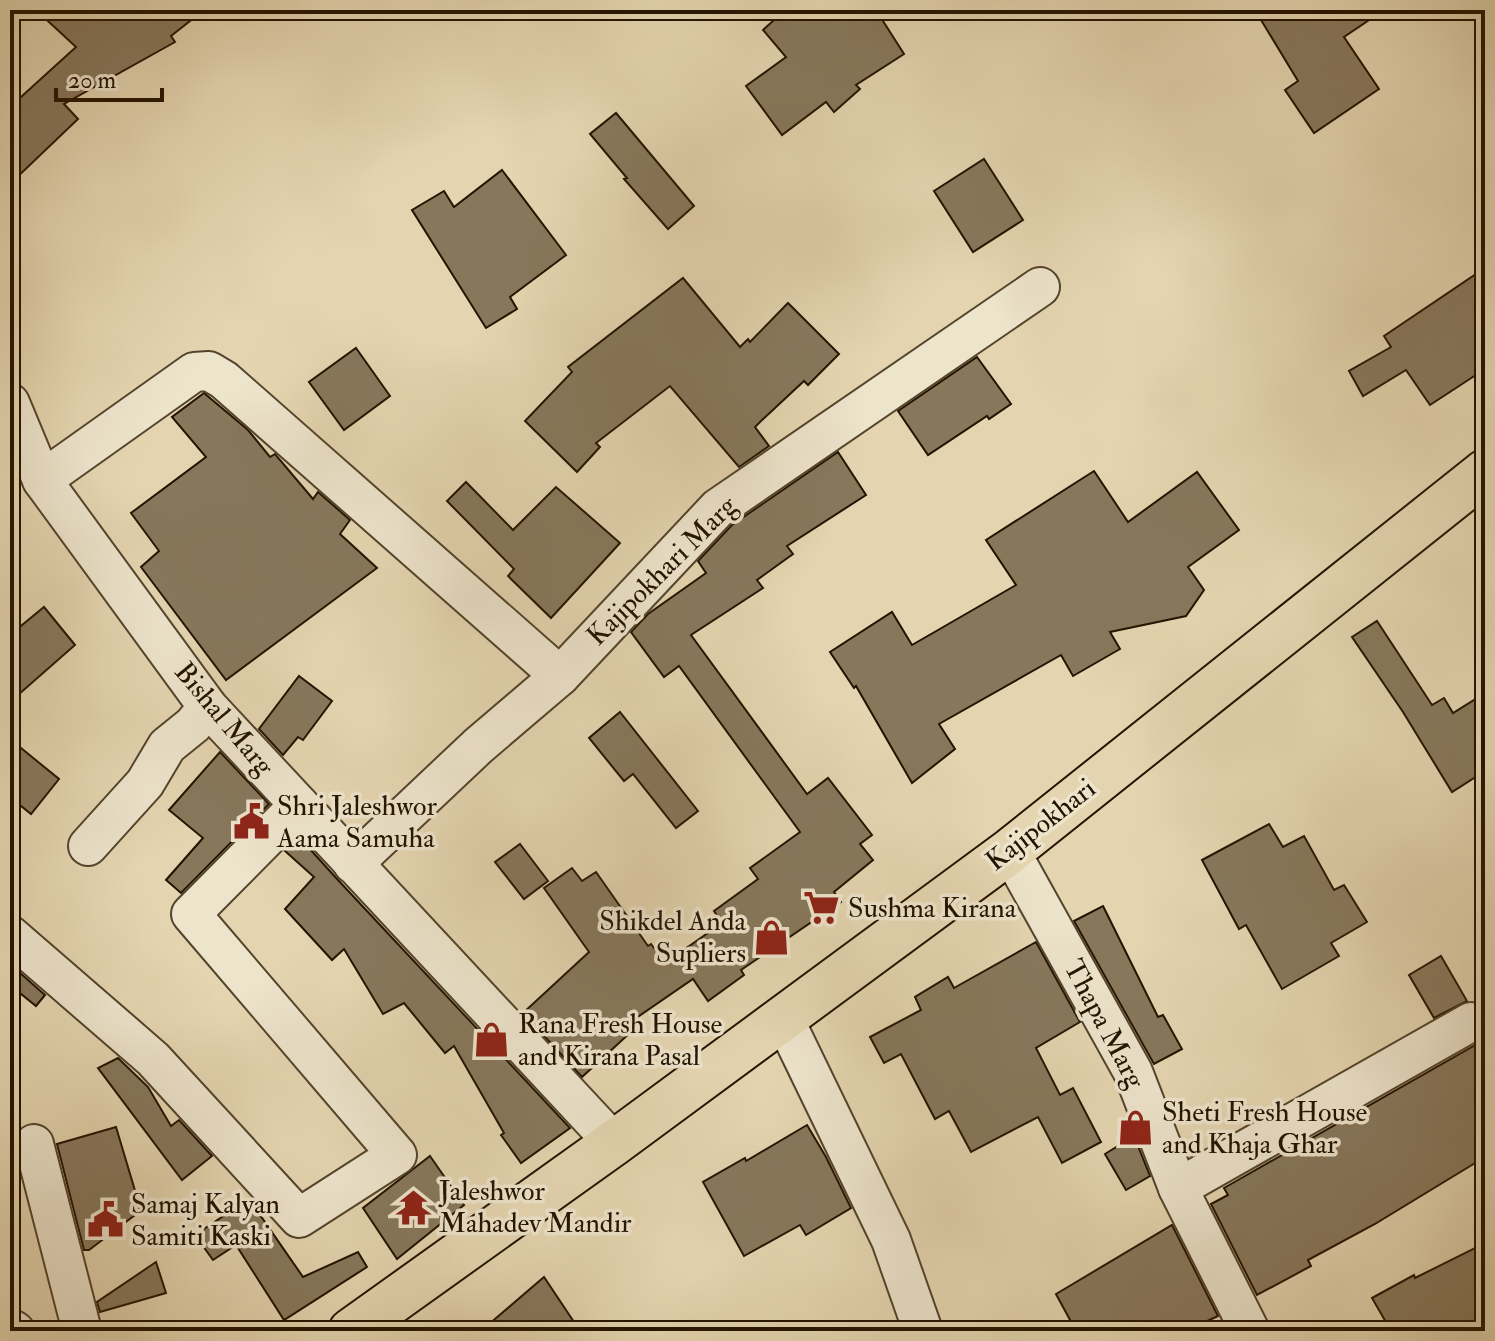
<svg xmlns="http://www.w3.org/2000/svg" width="1495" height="1341" font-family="'IM FELL Double Pica',serif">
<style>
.building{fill:#87785c;stroke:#231300;stroke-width:2}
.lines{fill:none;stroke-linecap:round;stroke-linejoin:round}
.minor-casing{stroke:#53442c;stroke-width:42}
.primary-casing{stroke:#231300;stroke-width:48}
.minor{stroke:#ede4cc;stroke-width:38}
.primary{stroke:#e4d5b0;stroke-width:44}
.labels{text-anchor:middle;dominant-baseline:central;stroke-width:7;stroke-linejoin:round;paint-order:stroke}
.street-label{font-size:28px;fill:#231300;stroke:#ede4cc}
.poi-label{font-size:28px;fill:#231300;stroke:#ede4cc;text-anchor:start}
</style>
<rect width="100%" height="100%" fill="#e4d5b0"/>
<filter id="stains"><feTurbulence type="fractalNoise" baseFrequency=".0025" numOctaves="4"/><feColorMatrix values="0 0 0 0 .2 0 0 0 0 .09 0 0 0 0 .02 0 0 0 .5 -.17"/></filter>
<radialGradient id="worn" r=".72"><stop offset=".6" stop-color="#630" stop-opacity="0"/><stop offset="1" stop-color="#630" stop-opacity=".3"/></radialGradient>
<g class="building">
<polygon points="36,10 204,10 171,36 175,42 64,104 78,119 10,184 10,107 76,47"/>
<polygon points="785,10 876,10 904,54 856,85 860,89 834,112 826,102 782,135 746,86 786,57 763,30"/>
<polygon points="1255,10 1384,10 1344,37 1379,89 1314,133 1285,90 1298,81"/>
<polygon points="616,113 694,206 668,229 624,179 627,178 590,134"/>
<polygon points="984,159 1023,220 973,252 934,191"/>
<polygon points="502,170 566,255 510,297 517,309 486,328 412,210 444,191 454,207"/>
<polygon points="1485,268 1485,369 1430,405 1406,370 1363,396 1349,371 1391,347 1384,336"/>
<polygon points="683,278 740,347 748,339 750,342 788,303 839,354 808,385 804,381 761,421 755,427 769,446 739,467 670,386 596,443 600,447 577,472 525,421 572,372 568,367"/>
<polygon points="356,348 390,396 344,430 309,382"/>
<polygon points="977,357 1011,404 989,419 987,416 928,455 898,411"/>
<polygon points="204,393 248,430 270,457 275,454 313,499 318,492 350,520 340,534 377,568 226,680 141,567 159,551 131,513 206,457 172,417"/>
<polygon points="838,452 866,495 787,546 793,554 757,580 763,588 691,635 807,794 828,778 872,835 860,844 873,860 834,892 841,902 741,970 744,975 708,1001 693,979 626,1025 632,1031 582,1077 523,1013 589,952 544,888 572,868 582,881 596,872 648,946 651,944 665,963 722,923 714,911 758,879 750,868 800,832 679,666 664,677 631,632 648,614 706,573 698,561 732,525"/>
<polygon points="1094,471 1128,522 1197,472 1239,530 1188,567 1204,590 1186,616 1110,632 1120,649 1073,676 1061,655 939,724 955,749 912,783 856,686 854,688 830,652 892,612 912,645 1016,585 986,540"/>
<polygon points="466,482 513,530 556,487 620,543 551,618 508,576 514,569 447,501"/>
<polygon points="44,607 75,645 10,702 10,635"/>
<polygon points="1377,621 1432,705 1444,698 1453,713 1485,693 1485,771 1452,792 1403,712 1352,637"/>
<polygon points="299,676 332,701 303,740 298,737 283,755 259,729"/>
<polygon points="620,712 698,811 676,828 633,774 624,781 589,738"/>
<polygon points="10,739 59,779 31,814 10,797"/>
<polygon points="220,752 269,804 181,893 166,880 203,838 169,810"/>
<polygon points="1269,824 1283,847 1304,836 1334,890 1344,885 1367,922 1331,943 1339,956 1282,989 1246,925 1239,929 1202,860"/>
<polygon points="299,837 338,880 570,1128 521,1163 501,1135 504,1133 454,1046 445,1053 404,1003 383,1014 344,949 332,960 285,909 314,877 285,851"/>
<polygon points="520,844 548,881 524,899 495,862"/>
<polygon points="1103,906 1158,1017 1163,1015 1182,1049 1154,1064 1074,921"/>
<polygon points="1036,942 1080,1022 1036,1048 1060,1095 1073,1088 1101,1142 1062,1163 1038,1117 971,1152 949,1111 935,1119 901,1054 884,1063 870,1037 921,1010 915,997 948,977 954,988"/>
<polygon points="1441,956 1467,1001 1434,1018 1409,975"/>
<polygon points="10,964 45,995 36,1006 10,985"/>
<polygon points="1479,1043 1485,1055 1485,1157 1375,1224 1308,1260 1311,1266 1257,1295 1211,1204 1228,1195 1224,1188"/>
<polygon points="118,1058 148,1087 171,1126 179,1120 212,1156 182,1180 98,1068"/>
<polygon points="807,1125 826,1157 851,1208 806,1235 800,1225 744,1256 703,1182 745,1158 746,1161"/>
<polygon points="116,1127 139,1204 139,1212 89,1250 84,1250 57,1144"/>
<polygon points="1134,1136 1150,1176 1126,1190 1105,1154"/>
<polygon points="430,1156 464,1205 397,1259 363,1208"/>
<polygon points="249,1199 303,1277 358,1252 367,1267 284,1320 236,1245 213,1260 195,1235"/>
<polygon points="1172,1225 1218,1316 1205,1322 1210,1331 1076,1331 1056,1294"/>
<polygon points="1485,1243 1485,1331 1391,1331 1372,1298 1414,1275 1415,1278"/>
<polygon points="156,1262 166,1293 100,1312 97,1302"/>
<polygon points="544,1277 580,1331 481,1331"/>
</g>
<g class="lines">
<defs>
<g id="minor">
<polyline points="10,403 42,480 208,707 614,1143"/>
<polyline points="42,480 194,372 209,371 224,380 560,676"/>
<polyline points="88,846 145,783 167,746 193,725 208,707"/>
<polyline points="1010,851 1133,1072 1178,1188 1250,1331"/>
<polyline points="353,864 478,746 560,676 718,508 1040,287"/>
<polyline points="10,935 153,1059 299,1218 397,1155 191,914 299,805"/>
<polyline points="784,1019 891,1240 923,1331"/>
<polyline points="34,1144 82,1331"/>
<polyline points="1178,1188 1471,1022"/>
<polyline points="10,1328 15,1331"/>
</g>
<polyline id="primary" points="351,1331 614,1143 1010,851 1485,472"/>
</defs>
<use href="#minor" class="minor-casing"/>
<use href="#primary" class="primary-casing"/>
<use href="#minor" class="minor"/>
<use href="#primary" class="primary"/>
</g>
<defs>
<symbol id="civic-bare" viewBox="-9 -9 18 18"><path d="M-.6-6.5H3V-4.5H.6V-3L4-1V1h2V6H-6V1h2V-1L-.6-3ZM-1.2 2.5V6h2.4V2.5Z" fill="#8f2418" stroke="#ede4cc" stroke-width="2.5" paint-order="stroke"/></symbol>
<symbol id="supermarket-bare" viewBox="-9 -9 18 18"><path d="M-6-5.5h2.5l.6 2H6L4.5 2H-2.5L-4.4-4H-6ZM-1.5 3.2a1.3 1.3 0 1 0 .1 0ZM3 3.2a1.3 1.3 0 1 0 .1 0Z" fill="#8f2418" stroke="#ede4cc" stroke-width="2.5" paint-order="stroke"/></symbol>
<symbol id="shop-bare" viewBox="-9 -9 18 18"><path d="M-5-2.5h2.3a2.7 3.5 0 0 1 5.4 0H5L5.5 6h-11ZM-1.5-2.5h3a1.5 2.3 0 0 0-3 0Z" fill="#8f2418" stroke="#ede4cc" stroke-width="2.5" paint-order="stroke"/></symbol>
<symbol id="temple-bare" viewBox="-9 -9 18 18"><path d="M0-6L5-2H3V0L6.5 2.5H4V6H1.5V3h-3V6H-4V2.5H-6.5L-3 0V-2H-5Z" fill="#8f2418" stroke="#ede4cc" stroke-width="2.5" paint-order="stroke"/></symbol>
</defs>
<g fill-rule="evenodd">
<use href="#civic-bare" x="226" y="796" width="51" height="51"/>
<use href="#supermarket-bare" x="796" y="882" width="51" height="51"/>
<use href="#shop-bare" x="746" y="912" width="51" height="51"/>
<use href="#shop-bare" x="466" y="1014" width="51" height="51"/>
<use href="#shop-bare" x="1110" y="1102" width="51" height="51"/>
<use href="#temple-bare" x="388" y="1182" width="51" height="51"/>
<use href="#civic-bare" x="80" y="1194" width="51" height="51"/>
</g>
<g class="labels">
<g class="street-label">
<text transform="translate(662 571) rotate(-45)">Kajipokhari Marg</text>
<text transform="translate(224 719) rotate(50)">Bishal Marg</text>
<text transform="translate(1041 825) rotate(-38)">Kajipokhari</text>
<text transform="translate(1104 1024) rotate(62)">Thapa Marg</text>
</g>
<g class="poi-label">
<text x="277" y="806">Shri Jaleshwor<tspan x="277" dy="32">Aama Samuha</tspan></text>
<text x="848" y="908">Sushma Kirana</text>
<text x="746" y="921" text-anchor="end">Shikdel Anda<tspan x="746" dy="32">Supliers</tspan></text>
<text x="518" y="1024">Rana Fresh House<tspan x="518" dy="32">and Kirana Pasal</tspan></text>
<text x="1162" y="1112">Sheti Fresh House<tspan x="1162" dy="32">and Khaja Ghar</tspan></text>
<text x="439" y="1191">Jaleshwor<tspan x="439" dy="32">Mahadev Mandir</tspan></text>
<text x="131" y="1204">Samaj Kalyan<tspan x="131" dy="32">Samiti Kaski</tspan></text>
</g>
</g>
<rect width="1495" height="1341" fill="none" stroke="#e4d5b0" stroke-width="40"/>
<rect x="12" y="12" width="1471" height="1317" fill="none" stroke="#231300" stroke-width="4"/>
<rect x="20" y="20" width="1455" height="1301" fill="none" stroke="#231300" stroke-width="2"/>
<path d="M56 88v12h106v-12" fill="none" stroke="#231300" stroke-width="4"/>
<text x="68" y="88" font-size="24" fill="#231300" stroke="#ede4cc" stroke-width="6" paint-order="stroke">20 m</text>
<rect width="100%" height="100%" filter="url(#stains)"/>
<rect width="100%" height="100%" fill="url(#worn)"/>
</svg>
